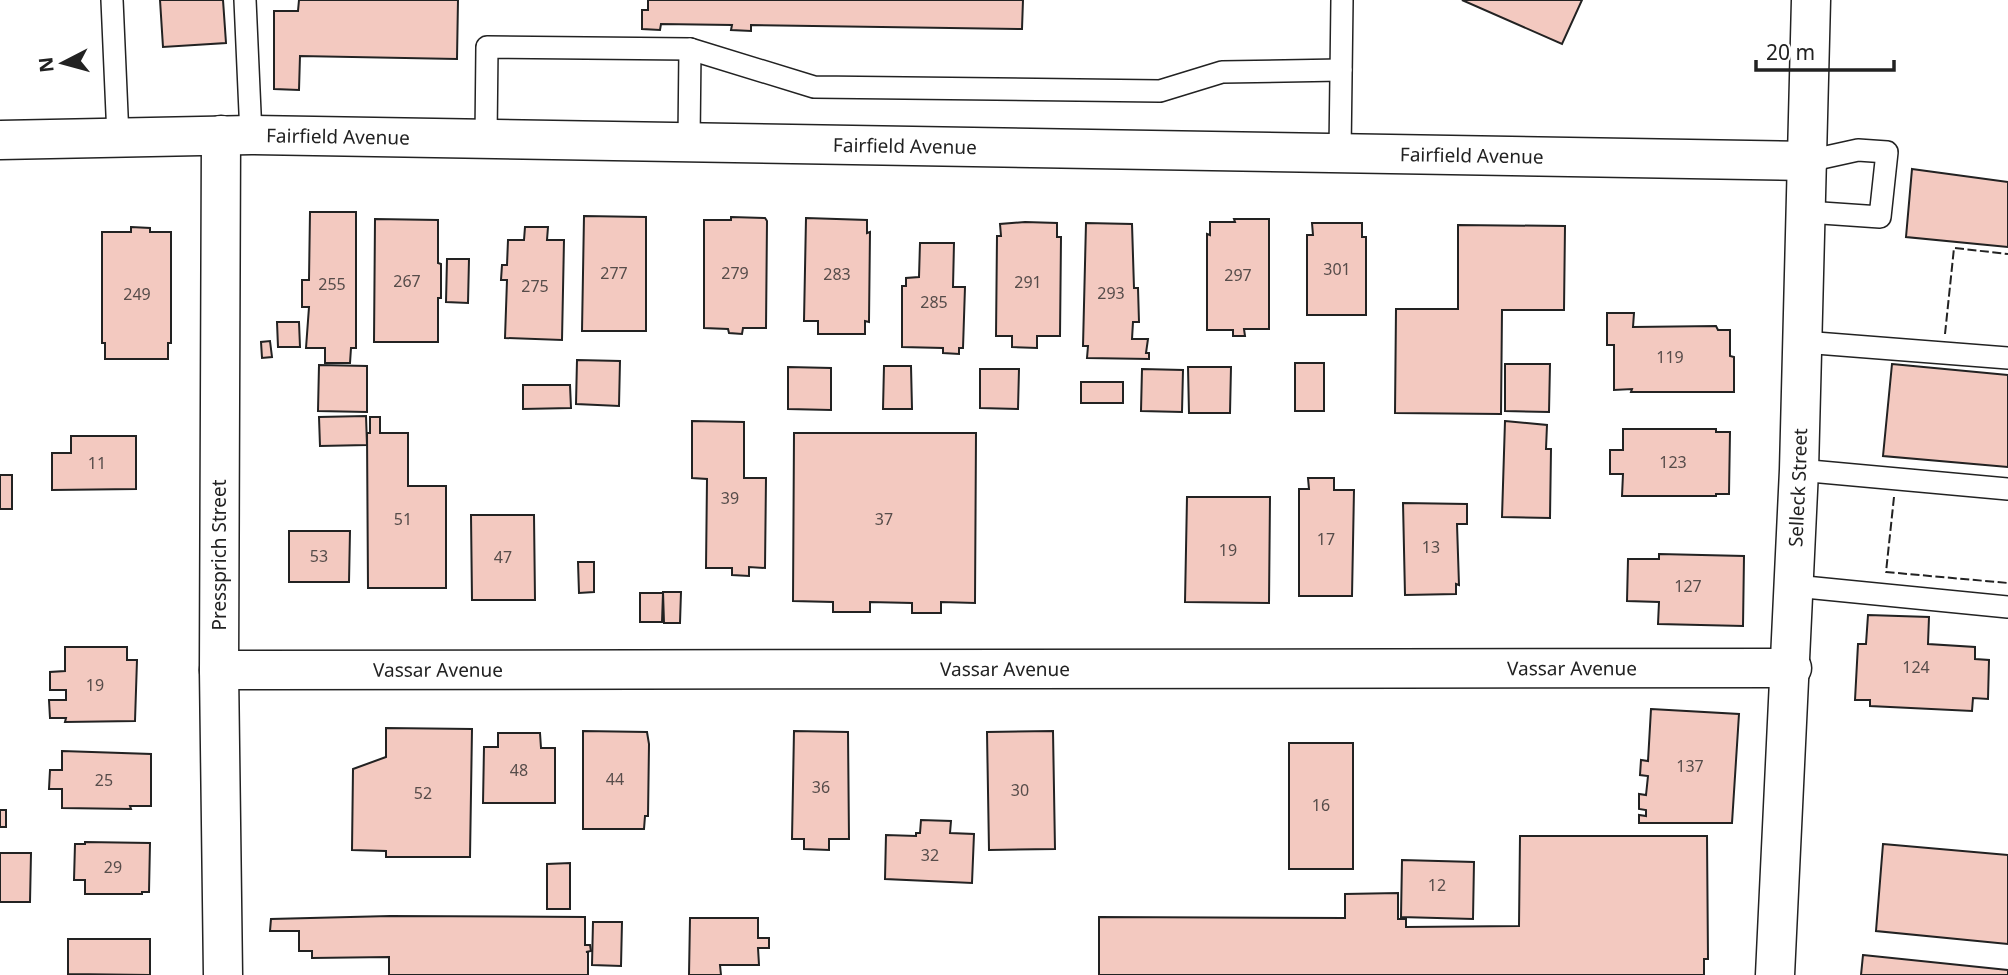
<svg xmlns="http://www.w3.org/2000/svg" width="2008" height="975" font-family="'Noto Sans',sans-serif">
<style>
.building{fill:#f3c9c0;stroke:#222;stroke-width:2}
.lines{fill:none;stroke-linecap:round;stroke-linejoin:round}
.lane-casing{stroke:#222;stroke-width:24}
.street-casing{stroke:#222;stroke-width:41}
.secondary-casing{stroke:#222;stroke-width:41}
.lane{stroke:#fff;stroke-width:21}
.street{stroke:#fff;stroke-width:38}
.secondary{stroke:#fff;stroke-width:38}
.fence{stroke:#222;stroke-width:2;stroke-dasharray:9 3.5;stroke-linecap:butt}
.labels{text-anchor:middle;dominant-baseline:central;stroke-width:5;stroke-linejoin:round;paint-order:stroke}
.number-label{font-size:16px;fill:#564c4a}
.street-label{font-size:19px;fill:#222;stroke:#fff}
</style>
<rect width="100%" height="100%" fill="#fff"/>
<g class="building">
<polygon points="160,0 223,0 226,43 163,47"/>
<polygon points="299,0 458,0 457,59 300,56 299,90 274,89 274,11 298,11"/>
<polygon points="648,0 1023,0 1022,29 751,25 751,31 731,30 732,25 661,24 660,30 642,29 642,10 648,10"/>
<polygon points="1462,0 1582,0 1562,44"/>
<polygon points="1912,169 2008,182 2008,247 1906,237"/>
<polygon points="310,212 356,212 356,348 351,348 350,363 325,363 325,348 306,348 309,307 302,307 302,280 309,280"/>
<polygon points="584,216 646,217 646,331 582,331"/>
<polygon points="731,217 765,218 767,221 766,328 743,328 742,334 729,333 728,329 704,328 704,220 731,220"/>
<polygon points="806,218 867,220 867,233 870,232 869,322 865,321 865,334 818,334 818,321 804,321"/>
<polygon points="375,219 438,220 438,263 441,264 441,298 438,298 438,342 374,342"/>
<polygon points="1234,219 1269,219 1269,329 1244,329 1245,336 1233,336 1233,330 1207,330 1207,234 1210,235 1210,222 1235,222"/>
<polygon points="1025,222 1057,223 1057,237 1061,237 1060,336 1037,336 1037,348 1012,347 1012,336 996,336 997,236 1001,236 1000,224"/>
<polygon points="1086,223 1132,224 1134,288 1138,288 1139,322 1133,322 1132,339 1148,339 1146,353 1149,353 1149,359 1087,358 1088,346 1083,346"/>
<polygon points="1312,223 1362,223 1362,237 1366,237 1366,315 1307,315 1307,235 1313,235"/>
<polygon points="1458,225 1565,226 1564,310 1502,310 1501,414 1395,413 1396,309 1458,309"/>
<polygon points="131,227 150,228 150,232 171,232 171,343 168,343 168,359 105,359 105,343 102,343 102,232 131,232"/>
<polygon points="525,227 548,227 547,240 564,240 562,340 505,338 507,280 501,280 502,265 507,265 508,240 524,240"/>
<polygon points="920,243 954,243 953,287 965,287 963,348 959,348 959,354 943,353 943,348 902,347 902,286 906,286 906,278 919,277"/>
<polygon points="447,259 469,259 468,303 446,302"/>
<polygon points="1607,313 1634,313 1633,327 1716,326 1718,330 1730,330 1730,356 1734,357 1734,392 1631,392 1632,389 1614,390 1614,345 1607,345"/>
<polygon points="277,322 299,322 300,347 278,347"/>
<polygon points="270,341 272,357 262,358 261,342"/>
<polygon points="577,360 620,361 619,406 576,404"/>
<rect x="1295" y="363" width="29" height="48"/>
<polygon points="1505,364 1550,364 1549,412 1505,411"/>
<polygon points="1892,364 2008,375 2008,467 1883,456"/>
<polygon points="319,365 367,366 367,412 318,411"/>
<polygon points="884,366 911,366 912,409 883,409"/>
<polygon points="788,367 831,368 831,410 788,409"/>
<polygon points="1188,367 1231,367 1230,413 1189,413"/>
<polygon points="980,369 1019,369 1018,409 980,408"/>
<polygon points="1142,369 1183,370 1182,412 1141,411"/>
<rect x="1081" y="382" width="42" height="21"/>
<polygon points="523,385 570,385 571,408 523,409"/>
<polygon points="366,416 367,445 320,446 319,417"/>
<polygon points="370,417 380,417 380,433 408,433 408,486 446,486 446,588 368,588 367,433 370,433"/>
<polygon points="692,421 744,422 744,478 766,478 765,568 749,567 749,576 732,575 732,568 706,568 707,479 692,478"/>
<polygon points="1505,421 1547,425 1546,449 1551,449 1550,518 1502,517"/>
<polygon points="1623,429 1716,429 1716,432 1730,432 1729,494 1716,494 1716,496 1622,496 1623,474 1610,474 1610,450 1623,450"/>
<polygon points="794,433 976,433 975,603 941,602 941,613 912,613 912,603 870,602 870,612 833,612 833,602 793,601"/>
<polygon points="71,436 136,436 136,489 52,490 52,453 71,453"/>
<rect x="0" y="475" width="12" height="34"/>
<polygon points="1308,478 1334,478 1334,490 1354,490 1352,596 1299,596 1299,489 1309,489"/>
<polygon points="1187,497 1270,497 1269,603 1185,602"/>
<polygon points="1403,503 1467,504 1467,524 1457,524 1459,585 1456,584 1456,594 1405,595"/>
<polygon points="471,515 534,515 535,600 472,600"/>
<polygon points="289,531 350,531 349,582 289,582"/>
<polygon points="1659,554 1744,556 1743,626 1658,624 1659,602 1627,601 1628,559 1659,559"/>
<polygon points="578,562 594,562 594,592 579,593"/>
<polygon points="663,592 681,592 680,623 664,623"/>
<polygon points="640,593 663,593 662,622 640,622"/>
<polygon points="1868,615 1929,617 1928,644 1975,647 1975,659 1989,660 1988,699 1973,698 1972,711 1870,706 1870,700 1855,700 1858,644 1866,644"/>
<polygon points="65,647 127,647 127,660 137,660 135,721 65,722 66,718 50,718 49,700 66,700 66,690 50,690 50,672 65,671"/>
<polygon points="1651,709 1739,714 1732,823 1639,823 1639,815 1646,816 1646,810 1639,809 1639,794 1646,795 1648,776 1640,775 1641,760 1648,761"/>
<polygon points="386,728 472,729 470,857 386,857 386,851 352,850 353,769 386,757"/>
<polygon points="583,731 647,732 649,744 648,816 645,816 644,829 583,829"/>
<polygon points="794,731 848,732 849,839 829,839 829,850 804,849 804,839 792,839"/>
<polygon points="1053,731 1055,849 989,850 987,732"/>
<polygon points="498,733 540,733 541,748 555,748 555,803 483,803 484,747 498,747"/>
<rect x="1289" y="743" width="64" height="126"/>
<polygon points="62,751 151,754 151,806 130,806 131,809 62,808 62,789 49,789 50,770 62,770"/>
<rect x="0" y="810" width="6" height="17"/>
<polygon points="921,820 951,821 950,833 974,834 972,883 885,879 886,835 916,836 916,833 920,833"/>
<polygon points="1520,836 1707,836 1708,959 1704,959 1704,975 1099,975 1099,917 1345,918 1345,894 1398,893 1398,919 1406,919 1406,927 1519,926"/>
<polygon points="85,842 150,843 149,892 142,892 142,894 85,894 85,880 74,880 75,844 85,844"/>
<polygon points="1883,844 2008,855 2008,944 1876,931"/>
<polygon points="0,853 31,853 30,902 0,902"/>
<polygon points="1402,860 1474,862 1473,919 1401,917"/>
<polygon points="570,863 570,909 547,909 547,864"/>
<polygon points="390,916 585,917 585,945 590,945 591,951 586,952 588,952 588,975 389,975 389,957 312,958 312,951 299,951 299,931 270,931 271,919"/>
<polygon points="690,918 758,918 758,938 769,938 769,948 758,948 759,965 720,965 721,975 689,975"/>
<polygon points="593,922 622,922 621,966 592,965"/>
<polygon points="68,939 150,939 150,975 68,974"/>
<polygon points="1863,955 2008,970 2008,975 1861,975"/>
</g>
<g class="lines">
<defs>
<g id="lane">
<polyline points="112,0 118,137"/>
<polyline points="245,0 251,135"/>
<polyline points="486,138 487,47 690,49 814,87 1160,91 1222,72 1341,70"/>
<polyline points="689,141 690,49"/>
<polyline points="1340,152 1342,0"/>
<polyline points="1807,212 1880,217 1887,152 1858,150 1808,161"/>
<polyline points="1803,342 2008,358"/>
<polyline points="1799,470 2008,489"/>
<polyline points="1795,586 2008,607"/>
</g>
<g id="street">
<polyline points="221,135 219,670 223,975"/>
<path id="s1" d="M 219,670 L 1792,668"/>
</g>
<g id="secondary">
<path id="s2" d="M 0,140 L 251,135 L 1808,161"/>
<path id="s3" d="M 1775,975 L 1799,470 L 1811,0"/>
</g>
</defs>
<use href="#lane" class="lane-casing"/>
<use href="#street" class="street-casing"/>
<use href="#secondary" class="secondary-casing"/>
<use href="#lane" class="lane"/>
<use href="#street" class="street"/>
<use href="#secondary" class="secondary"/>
<g class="fence">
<polyline points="1945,334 1954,248 2008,254"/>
<polyline points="1894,497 1886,572 2008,583"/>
</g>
</g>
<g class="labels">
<g class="number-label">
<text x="1337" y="269">301</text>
<text x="614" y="273">277</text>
<text x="735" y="273">279</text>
<text x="837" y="274">283</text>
<text x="1238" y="275">297</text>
<text x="407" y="281">267</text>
<text x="1028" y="282">291</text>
<text x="332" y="284">255</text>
<text x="535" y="286">275</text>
<text x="1111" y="293">293</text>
<text x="137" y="294">249</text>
<text x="934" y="302">285</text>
<text x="1670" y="357">119</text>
<text x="1673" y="462">123</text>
<text x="97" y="463">11</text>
<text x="730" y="498">39</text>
<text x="403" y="519">51</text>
<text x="884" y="519">37</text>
<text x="1326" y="539">17</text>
<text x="1431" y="547">13</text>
<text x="1228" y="550">19</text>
<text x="319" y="556">53</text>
<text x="503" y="557">47</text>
<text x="1688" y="586">127</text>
<text x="1916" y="667">124</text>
<text x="95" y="685">19</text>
<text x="1690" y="766">137</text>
<text x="519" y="770">48</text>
<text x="615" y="779">44</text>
<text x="104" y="780">25</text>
<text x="821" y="787">36</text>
<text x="1020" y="790">30</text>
<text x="423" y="793">52</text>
<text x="1321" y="805">16</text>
<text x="930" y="855">32</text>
<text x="113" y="867">29</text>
<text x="1437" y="885">12</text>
</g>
<g class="street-label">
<text stroke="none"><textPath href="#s2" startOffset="338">Fairfield Avenue</textPath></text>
<text stroke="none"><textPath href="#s2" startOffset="905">Fairfield Avenue</textPath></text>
<text stroke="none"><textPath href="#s2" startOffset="1472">Fairfield Avenue</textPath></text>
<text stroke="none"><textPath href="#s3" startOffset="488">Selleck Street</textPath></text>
<text transform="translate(219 555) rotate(-90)">Pressprich Street</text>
<text stroke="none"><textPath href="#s1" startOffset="1353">Vassar Avenue</textPath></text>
<text stroke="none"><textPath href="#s1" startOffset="219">Vassar Avenue</textPath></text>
<text stroke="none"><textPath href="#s1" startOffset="786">Vassar Avenue</textPath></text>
</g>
</g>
<g transform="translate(63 63) rotate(264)" stroke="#ffffff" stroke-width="5" paint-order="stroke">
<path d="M0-5L12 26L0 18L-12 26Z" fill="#222222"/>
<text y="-10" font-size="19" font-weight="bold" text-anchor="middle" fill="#222222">N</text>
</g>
<path d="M1756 60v10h138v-10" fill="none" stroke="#222222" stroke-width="3.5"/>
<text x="1766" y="60" font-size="21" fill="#222222" stroke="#ffffff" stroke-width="5" paint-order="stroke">20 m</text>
</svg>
